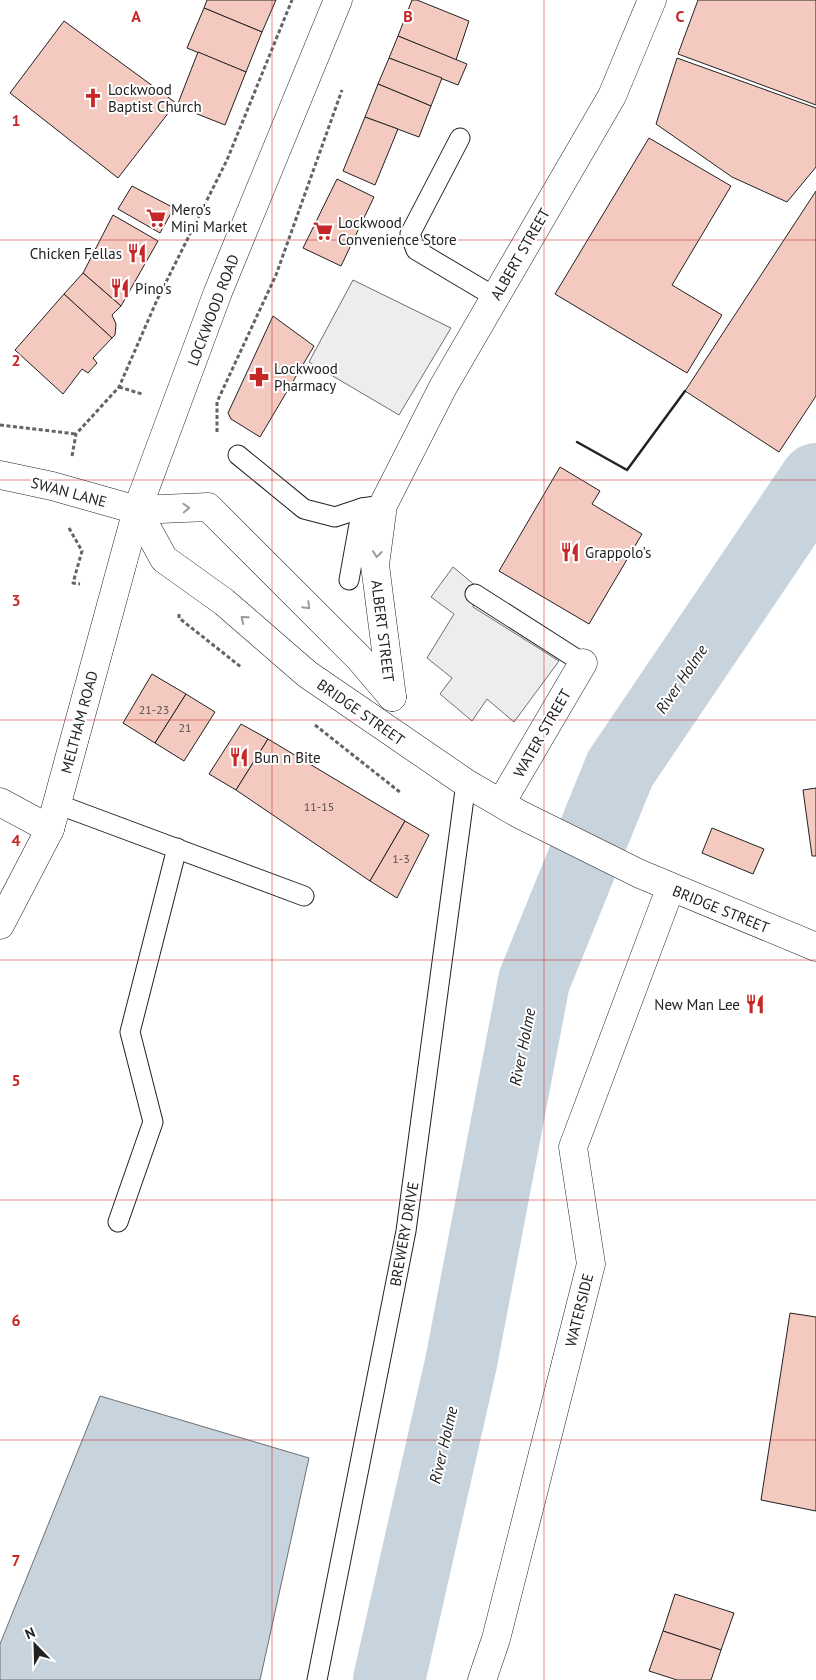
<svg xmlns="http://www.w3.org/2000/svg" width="816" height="1680" font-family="'PT Sans',sans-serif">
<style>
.parking{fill:#ededed;stroke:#6f6f6f}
.water{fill:#c7d3dd;stroke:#6f6f6f}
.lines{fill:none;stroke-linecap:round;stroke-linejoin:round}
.river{stroke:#c7d3dd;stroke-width:72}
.building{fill:#f3c9c0;stroke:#222}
.service-casing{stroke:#222;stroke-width:21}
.minor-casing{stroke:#222;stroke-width:29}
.tertiary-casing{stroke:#222;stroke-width:29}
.secondary-casing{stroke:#222;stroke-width:29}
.primary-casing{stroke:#222;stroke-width:29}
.path{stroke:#646464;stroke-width:3;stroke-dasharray:4 2.5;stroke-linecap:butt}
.service{stroke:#fff;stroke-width:19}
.minor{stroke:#fff;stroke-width:28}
.tertiary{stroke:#fff;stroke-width:28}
.secondary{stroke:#fff;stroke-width:28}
.primary{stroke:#fff;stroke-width:28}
.wall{stroke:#222;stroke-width:2.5}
.oneway{stroke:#9c9c9c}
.grid{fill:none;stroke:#c62828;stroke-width:1;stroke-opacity:0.55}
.labels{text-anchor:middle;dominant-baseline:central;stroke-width:4;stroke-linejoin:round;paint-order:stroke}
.number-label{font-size:12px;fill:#564c4a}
.poi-label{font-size:15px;fill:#222;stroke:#fff;text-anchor:start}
.street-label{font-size:15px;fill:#222;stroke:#fff}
.water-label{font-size:16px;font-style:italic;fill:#222;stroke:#fff}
.grid-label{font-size:16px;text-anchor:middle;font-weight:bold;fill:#c62828;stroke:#fff;stroke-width:4;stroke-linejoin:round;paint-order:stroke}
</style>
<rect width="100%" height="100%" fill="#fff"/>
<g class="parking">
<polygon points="353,280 451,328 399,415 309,362"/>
<polygon points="453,567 476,586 473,607 559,661 514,722 487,699 472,721 440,694 452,678 427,658 454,614 431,597"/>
</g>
<polygon class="water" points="100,1396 309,1458 260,1680 0,1680 0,1644"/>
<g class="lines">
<polyline class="river" points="389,1680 461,1363 534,981 620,769 816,479"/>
</g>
<g class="building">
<polygon points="207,0 276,0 262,32 204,8"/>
<polygon points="412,0 417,0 469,21 456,60 398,36"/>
<polygon points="698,0 816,0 816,105 678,54"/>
<polygon points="204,8 262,32 246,72 187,48"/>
<polygon points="64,21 176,103 118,178 10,93"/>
<polygon points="398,36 467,64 458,85 389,58"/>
<polygon points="198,52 246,72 225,125 177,106"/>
<polygon points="389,58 442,78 431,106 378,84"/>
<polygon points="677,58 816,108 816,167 787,202 732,177 656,124"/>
<polygon points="378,84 431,106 419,137 365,117"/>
<polygon points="365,117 398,129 375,185 343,171"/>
<polygon points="649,138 731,186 672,285 722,315 687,373 555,294"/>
<polygon points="337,179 374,197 341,266 303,248"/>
<polygon points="132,186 174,208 160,233 118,209"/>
<polygon points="816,191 816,396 779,452 685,391"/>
<polygon points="113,215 158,241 121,306 83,273"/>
<polygon points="83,273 121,306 112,315 116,324 115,335 112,338 64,294"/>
<polygon points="64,294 112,338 93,358 97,363 88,373 82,369 63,394 15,350"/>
<polygon points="273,316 314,346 260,437 231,419 228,413"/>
<polygon points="560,467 600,491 592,504 642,534 589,624 499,571"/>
<polygon points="152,674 186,694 155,743 123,723"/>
<polygon points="186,694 215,712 184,761 155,743"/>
<polygon points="241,724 268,739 236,790 209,774"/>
<polygon points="268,739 405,821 370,881 236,790"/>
<polygon points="816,788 816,856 812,856 803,790"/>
<polygon points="405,821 429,835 397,898 370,881"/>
<polygon points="712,828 764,849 753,874 702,853"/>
<polygon points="790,1313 816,1317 816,1511 761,1500"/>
<polygon points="675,1594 734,1613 721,1650 663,1631"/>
<polygon points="663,1631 721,1650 711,1680 677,1680 649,1671"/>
</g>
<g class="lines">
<defs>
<g id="service">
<polyline points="460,138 410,234 416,250 495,297"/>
<polyline points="238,455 304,509 335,517 362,508 383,505"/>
<polyline points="349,580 362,508"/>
<polyline points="475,594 583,663"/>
<polyline points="57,804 304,896"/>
<polyline points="118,1222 153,1122 130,1032 177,848"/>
<polyline points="317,1680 406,1231 466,783"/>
</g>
<g id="minor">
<polyline points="0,802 50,829"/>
<polyline points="501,803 583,663"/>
<polyline points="482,1680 496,1639 591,1264 573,1147 670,889"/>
</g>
<polyline id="tertiary" points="0,475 52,486 137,510"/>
<polyline id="secondary" points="0,925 50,829 137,510"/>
<g id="primary">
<polyline points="137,510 164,559 224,602 307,674 466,783 519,814 640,874 816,947"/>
<polyline points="137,510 218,292 338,0"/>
<polyline points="137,510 208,507 359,658 392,697"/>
<polyline points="392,697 375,565 383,505 443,387 612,96 652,0"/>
</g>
</defs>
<use href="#service" class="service-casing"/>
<use href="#minor" class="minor-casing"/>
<use href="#tertiary" class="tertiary-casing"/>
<use href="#secondary" class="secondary-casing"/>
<use href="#primary" class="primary-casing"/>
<g class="path">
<polyline points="119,387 142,394"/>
<polyline points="0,425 76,434"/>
<polyline points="217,432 217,402 276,275 342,90"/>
<polyline points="72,456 76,434 119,387 157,300 227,160 292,0"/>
<polyline points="69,528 82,551 73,583 80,584"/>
<polyline points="179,614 179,618 241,667"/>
<polyline points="315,725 401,793"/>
</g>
<use href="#service" class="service"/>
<use href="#minor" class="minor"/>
<use href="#tertiary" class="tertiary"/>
<use href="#secondary" class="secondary"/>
<use href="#primary" class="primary"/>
<polyline class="wall" points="577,442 627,470 685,391"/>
</g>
<defs><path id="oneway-chevron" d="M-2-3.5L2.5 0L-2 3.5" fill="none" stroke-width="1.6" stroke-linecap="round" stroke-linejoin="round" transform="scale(1.25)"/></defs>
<g class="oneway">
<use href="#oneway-chevron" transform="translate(186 508) rotate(-2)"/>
<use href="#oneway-chevron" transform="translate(377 554) rotate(97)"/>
<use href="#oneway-chevron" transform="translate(307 606) rotate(45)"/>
<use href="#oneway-chevron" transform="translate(244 619) rotate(-141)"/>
</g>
<path class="grid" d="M 272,0 L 272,1680M 544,0 L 544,1680M 0,240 L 816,240M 0,480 L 816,480M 0,720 L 816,720M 0,960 L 816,960M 0,1200 L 816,1200M 0,1440 L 816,1440"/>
<defs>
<symbol id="church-bare" viewBox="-9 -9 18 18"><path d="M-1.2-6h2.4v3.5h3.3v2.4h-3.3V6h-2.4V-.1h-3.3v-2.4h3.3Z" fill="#c62828" stroke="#fff" stroke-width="2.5" paint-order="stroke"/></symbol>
<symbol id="supermarket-bare" viewBox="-9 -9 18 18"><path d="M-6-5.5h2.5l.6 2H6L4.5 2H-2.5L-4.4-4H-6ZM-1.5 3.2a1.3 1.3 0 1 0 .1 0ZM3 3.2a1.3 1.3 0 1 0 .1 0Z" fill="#c62828" stroke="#fff" stroke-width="2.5" paint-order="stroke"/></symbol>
<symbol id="restaurant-bare" viewBox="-9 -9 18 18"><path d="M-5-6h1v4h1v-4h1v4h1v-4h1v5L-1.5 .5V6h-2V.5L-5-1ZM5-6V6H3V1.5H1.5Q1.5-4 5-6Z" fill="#c62828" stroke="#fff" stroke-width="2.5" paint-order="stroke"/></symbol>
<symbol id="pharmacy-bare" viewBox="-9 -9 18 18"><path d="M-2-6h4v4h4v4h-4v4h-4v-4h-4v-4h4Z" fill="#c62828" stroke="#fff" stroke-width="2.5" paint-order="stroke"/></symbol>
</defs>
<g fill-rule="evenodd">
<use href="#church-bare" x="79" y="84" width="28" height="28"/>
<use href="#supermarket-bare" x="142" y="204" width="28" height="28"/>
<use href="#supermarket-bare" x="309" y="217" width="28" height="28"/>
<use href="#restaurant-bare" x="123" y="239" width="28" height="28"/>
<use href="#restaurant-bare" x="106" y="274" width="28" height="28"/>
<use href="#pharmacy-bare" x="245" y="363" width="28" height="28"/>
<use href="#restaurant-bare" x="556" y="538" width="28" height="28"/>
<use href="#restaurant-bare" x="225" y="743" width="28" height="28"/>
<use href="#restaurant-bare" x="741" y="990" width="28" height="28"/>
</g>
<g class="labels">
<g class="number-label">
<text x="154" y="709">21-23</text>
<text x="185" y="727">21</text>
<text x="319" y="806">11-15</text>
<text x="401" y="858">1-3</text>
</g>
<g class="poi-label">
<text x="108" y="89">Lockwood<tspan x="108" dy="17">Baptist Church</tspan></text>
<text x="171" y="209">Mero’s<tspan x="171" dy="17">Mini Market</tspan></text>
<text x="338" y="222">Lockwood<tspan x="338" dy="17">Convenience Store</tspan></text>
<text x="122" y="253" text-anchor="end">Chicken Fellas</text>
<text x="135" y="288">Pino's</text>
<text x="274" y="368">Lockwood<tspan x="274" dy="17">Pharmacy</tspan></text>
<text x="585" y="552">Grappolo's</text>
<text x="254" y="757">Bun n Bite</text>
<text x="740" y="1004" text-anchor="end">New Man Lee</text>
</g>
<g class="street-label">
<text transform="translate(520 254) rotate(-60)">ALBERT STREET</text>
<text transform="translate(213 310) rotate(-69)">LOCKWOOD ROAD</text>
<text transform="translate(69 492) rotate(15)">SWAN LANE</text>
<text transform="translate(383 631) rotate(83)">ALBERT STREET</text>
<text transform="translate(361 712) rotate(35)">BRIDGE STREET</text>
<text transform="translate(79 722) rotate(-75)">MELTHAM ROAD</text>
<text transform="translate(542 733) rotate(-60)">WATER STREET</text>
<text transform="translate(721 909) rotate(22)">BRIDGE STREET</text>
<text transform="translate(404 1234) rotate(-80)">BREWERY DRIVE</text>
<text transform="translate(579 1310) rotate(-76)">WATERSIDE</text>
</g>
<g class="water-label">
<text transform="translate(681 679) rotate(-56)">River Holme</text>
<text transform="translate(522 1047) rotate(-79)">River Holme</text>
<text transform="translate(443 1445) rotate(-77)">River Holme</text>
</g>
</g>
<g class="grid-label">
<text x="136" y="22">A</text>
<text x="408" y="22">B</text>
<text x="680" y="22">C</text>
<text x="16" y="126">1</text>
<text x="16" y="366">2</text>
<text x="16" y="606">3</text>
<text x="16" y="846">4</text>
<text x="16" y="1086">5</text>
<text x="16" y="1326">6</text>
<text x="16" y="1566">7</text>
</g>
<g transform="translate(35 1645) rotate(337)" stroke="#ffffff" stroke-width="4" paint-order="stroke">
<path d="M0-4L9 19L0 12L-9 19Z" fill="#222222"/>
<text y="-8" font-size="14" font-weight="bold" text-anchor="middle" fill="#222222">N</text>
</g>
</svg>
